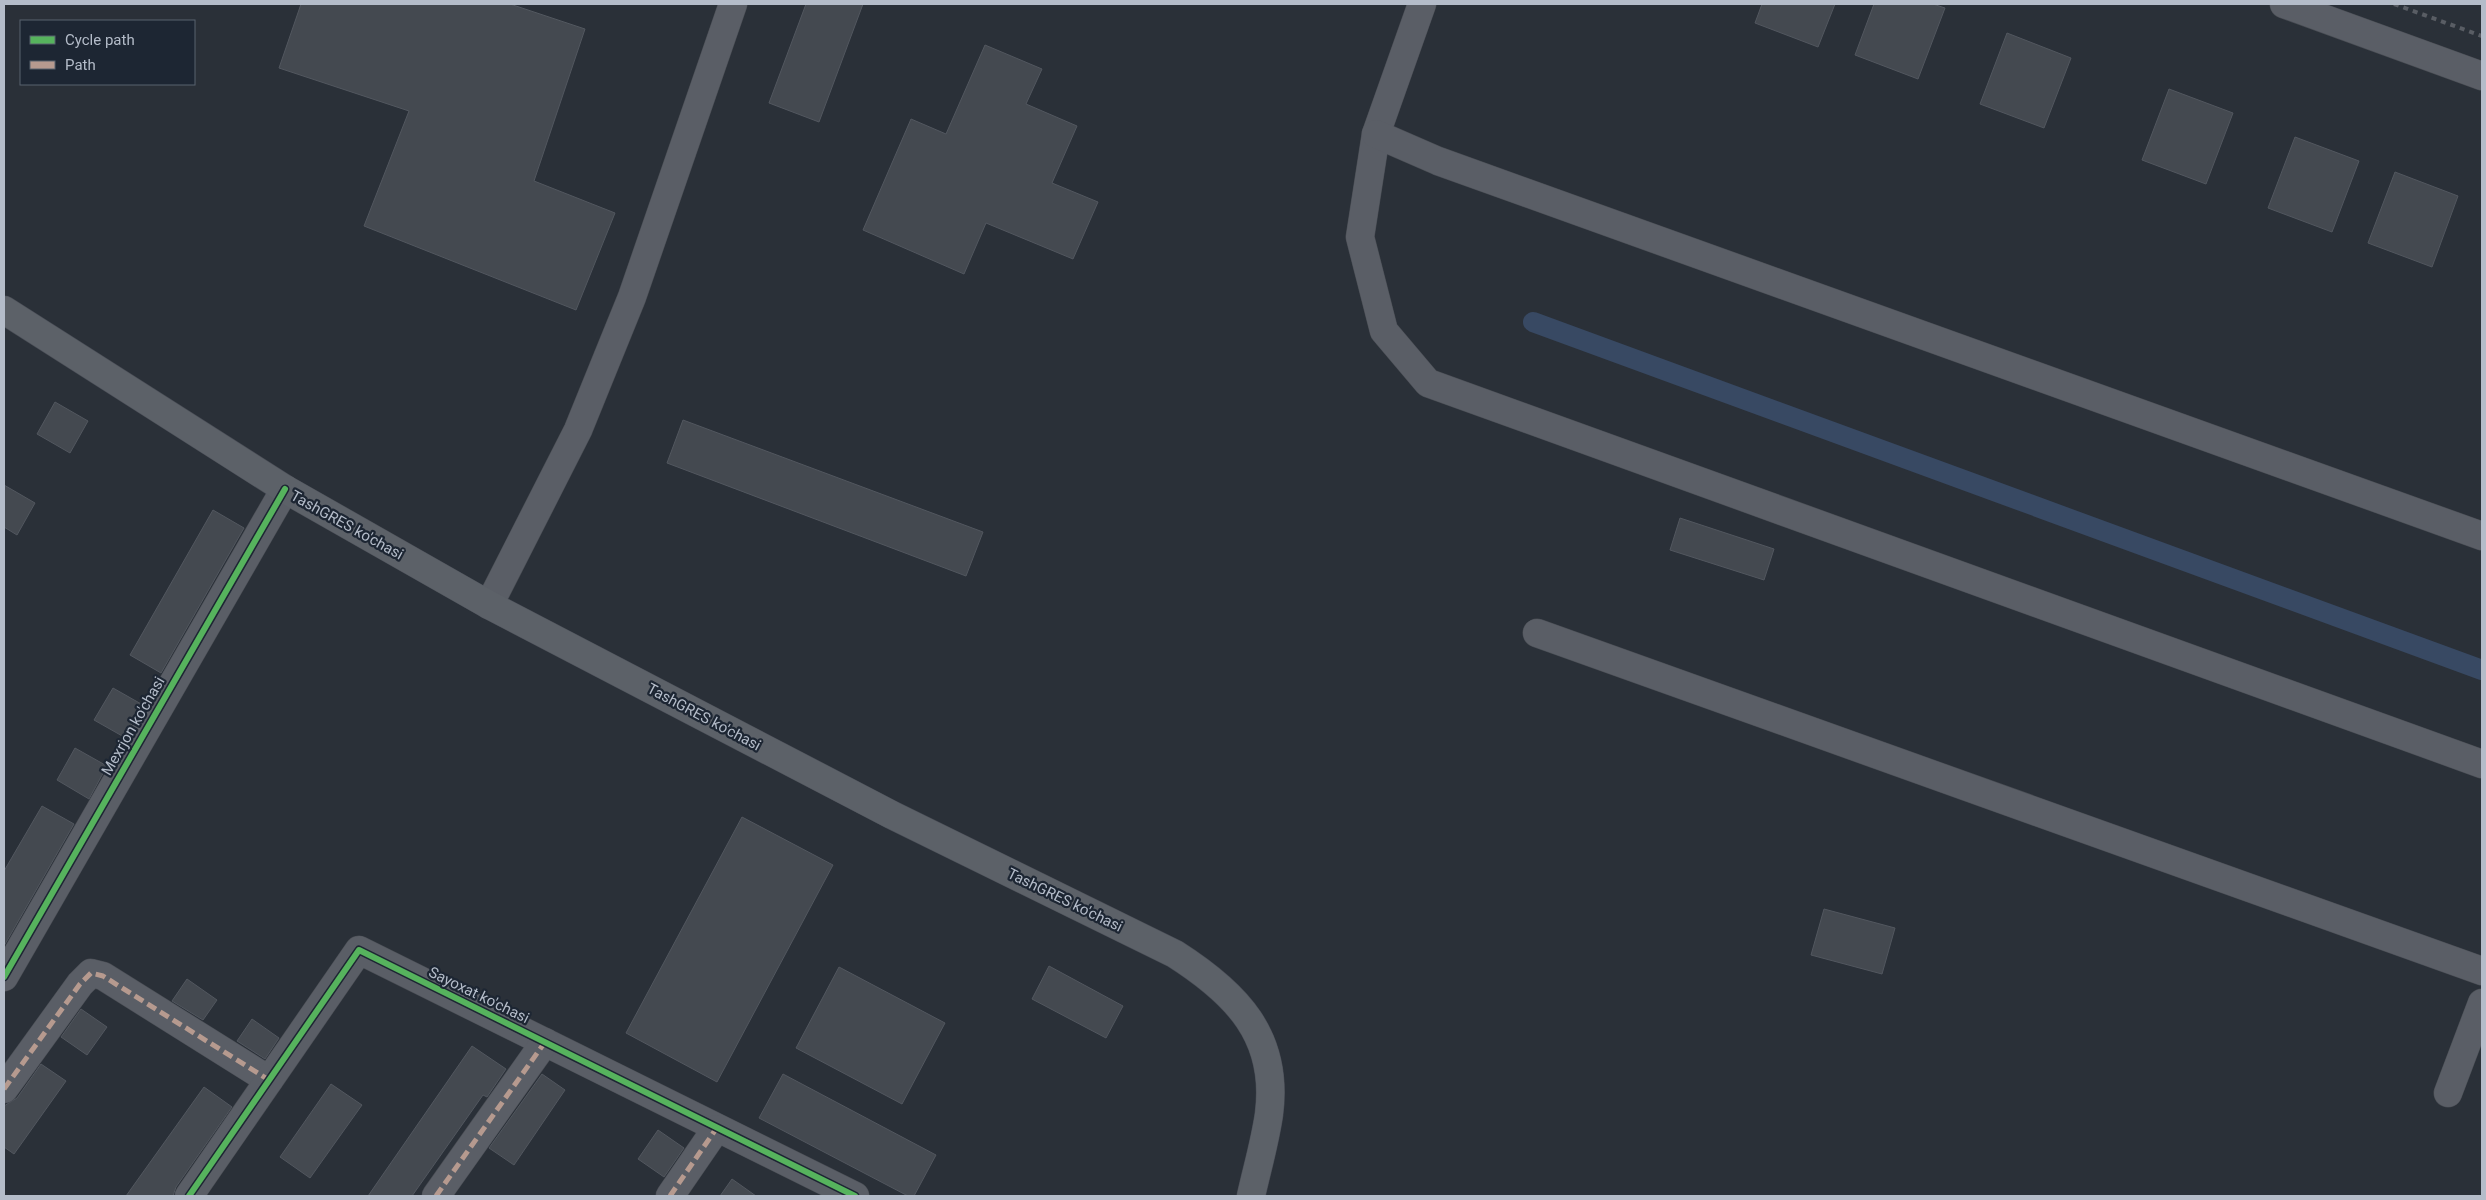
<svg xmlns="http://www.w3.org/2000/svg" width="2486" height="1200" font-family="Roboto,sans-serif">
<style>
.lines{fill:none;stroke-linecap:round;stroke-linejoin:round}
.canal{stroke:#384963;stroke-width:20}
.building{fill:#444950;stroke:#52575f}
.minor-casing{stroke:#484c53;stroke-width:29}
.major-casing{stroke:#484c55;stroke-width:29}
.minor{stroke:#5a5e66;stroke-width:28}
.major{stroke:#5c6168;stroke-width:28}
.rail{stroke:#595d64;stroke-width:4;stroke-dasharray:5 5;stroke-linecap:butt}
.quiet{stroke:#b69a8f;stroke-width:5;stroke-dasharray:10 5;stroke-linecap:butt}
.cycleway-casing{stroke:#1d2633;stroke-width:9}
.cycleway{stroke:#56b35d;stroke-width:6}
.labels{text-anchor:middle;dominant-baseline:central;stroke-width:4.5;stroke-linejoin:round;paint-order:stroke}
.street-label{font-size:15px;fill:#b4bcc9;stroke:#1d2633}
</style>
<rect width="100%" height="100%" fill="#2a3038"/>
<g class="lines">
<polyline class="canal" points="1533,322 2482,670"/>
</g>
<g class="building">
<polygon points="301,4 510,4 585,29 534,181 615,213 576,310 364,226 409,111 279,68"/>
<polygon points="806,4 863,4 819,122 769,103"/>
<polygon points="1762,4 1835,4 1818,47 1755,23"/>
<polygon points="1874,4 1933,4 1945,8 1918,79 1855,55"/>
<polygon points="2007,33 2071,58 2044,128 1980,104"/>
<polygon points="985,45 1042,69 1026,104 1077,126 1052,183 1098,202 1073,259 986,223 964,274 863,230 911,119 946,134"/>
<polygon points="2169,89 2233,113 2206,184 2142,160"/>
<polygon points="2295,137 2359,161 2332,232 2268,208"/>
<polygon points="2395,172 2458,196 2432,267 2368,243"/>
<polygon points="55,402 88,421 70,453 37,434"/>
<polygon points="683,420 983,532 966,576 667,463"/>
<polygon points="4,485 35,503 17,535 4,527"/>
<polygon points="213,510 244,528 161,673 130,655"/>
<polygon points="1680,518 1774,549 1764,580 1670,550"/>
<polygon points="113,688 143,705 124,737 94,720"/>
<polygon points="75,748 107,766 89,799 57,780"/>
<polygon points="42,806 74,824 4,946 4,871"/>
<polygon points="742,817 833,865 717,1082 626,1033"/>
<polygon points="1824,909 1895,928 1882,974 1811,955"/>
<polygon points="1049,966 1123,1006 1106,1038 1032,999"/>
<polygon points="839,967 945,1023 902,1104 796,1048"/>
<polygon points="187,979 217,1000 203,1020 172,1001"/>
<polygon points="81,1009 107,1027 87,1055 61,1037"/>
<polygon points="252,1019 279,1038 265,1059 237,1041"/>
<polygon points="472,1046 506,1069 487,1097 483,1095 412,1196 368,1196"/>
<polygon points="41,1064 66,1081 14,1154 4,1147 4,1106 17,1098"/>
<polygon points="542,1074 565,1090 514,1165 489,1148"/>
<polygon points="783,1074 936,1155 914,1196 908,1196 759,1118"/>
<polygon points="331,1084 362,1105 310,1178 280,1157"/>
<polygon points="204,1087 232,1107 176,1187 173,1196 126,1196"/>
<polygon points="658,1130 684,1148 664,1177 638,1159"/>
<polygon points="732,1179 756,1196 720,1196"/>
</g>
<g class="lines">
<defs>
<g id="minor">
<polyline points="1422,4 1376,134 1360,237 1384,331 1428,383 2482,764"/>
<polyline points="2284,4 2482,76"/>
<polyline points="1376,134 1438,161 2482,536"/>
<polyline points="489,605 578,430 632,297 733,4"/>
<polyline points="1537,633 2482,971"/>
<polyline points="4,977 285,489"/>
<polyline points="4,1089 80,984 91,973 103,976 269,1080"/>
<polyline points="2448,1093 2482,1003"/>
<polyline points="189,1196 359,950 855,1196"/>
<polyline points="436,1196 545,1042"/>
<polyline points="670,1196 716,1129"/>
</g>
<path id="major" d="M 4,310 L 285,489 L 489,605 L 892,815 L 1175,954 C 1236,993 1279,1036 1269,1114 C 1265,1142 1257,1169 1251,1196"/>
</defs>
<use href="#minor" class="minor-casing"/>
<use href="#major" class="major-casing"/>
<use href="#minor" class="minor"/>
<use href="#major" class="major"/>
<polyline class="rail" points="2394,4 2482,36"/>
<g class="quiet">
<polyline points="4,1089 80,984 91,973 103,976 269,1080"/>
<polyline points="436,1196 545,1042"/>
<polyline points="670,1196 716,1129"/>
</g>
<defs>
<g id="cycleway">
<polyline points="4,977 285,489"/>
<polyline points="189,1196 359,950 855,1196"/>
</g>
</defs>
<use href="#cycleway" class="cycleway-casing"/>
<use href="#cycleway" class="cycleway"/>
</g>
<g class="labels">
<g class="street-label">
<text transform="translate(347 525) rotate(29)">TashGRES ko'chasi</text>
<text transform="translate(704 717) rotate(28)">TashGRES ko'chasi</text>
<text transform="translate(133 726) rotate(-60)">Mexrjon ko'chasi</text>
<text transform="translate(1065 900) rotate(26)">TashGRES ko'chasi</text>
<text transform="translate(479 995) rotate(26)">Sayoxat ko'chasi</text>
</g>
</g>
<rect width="2486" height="1200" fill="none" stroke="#b4bcc9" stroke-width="10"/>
<rect x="20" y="20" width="175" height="65" fill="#1d2633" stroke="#59626f"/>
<rect x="30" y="36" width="25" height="8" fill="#56b35d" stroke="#59626f"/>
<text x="65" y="45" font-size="15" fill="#b4bcc9">Cycle path</text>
<rect x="30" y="61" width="25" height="8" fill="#b69a8f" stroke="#59626f"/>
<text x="65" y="70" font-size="15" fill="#b4bcc9">Path</text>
</svg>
